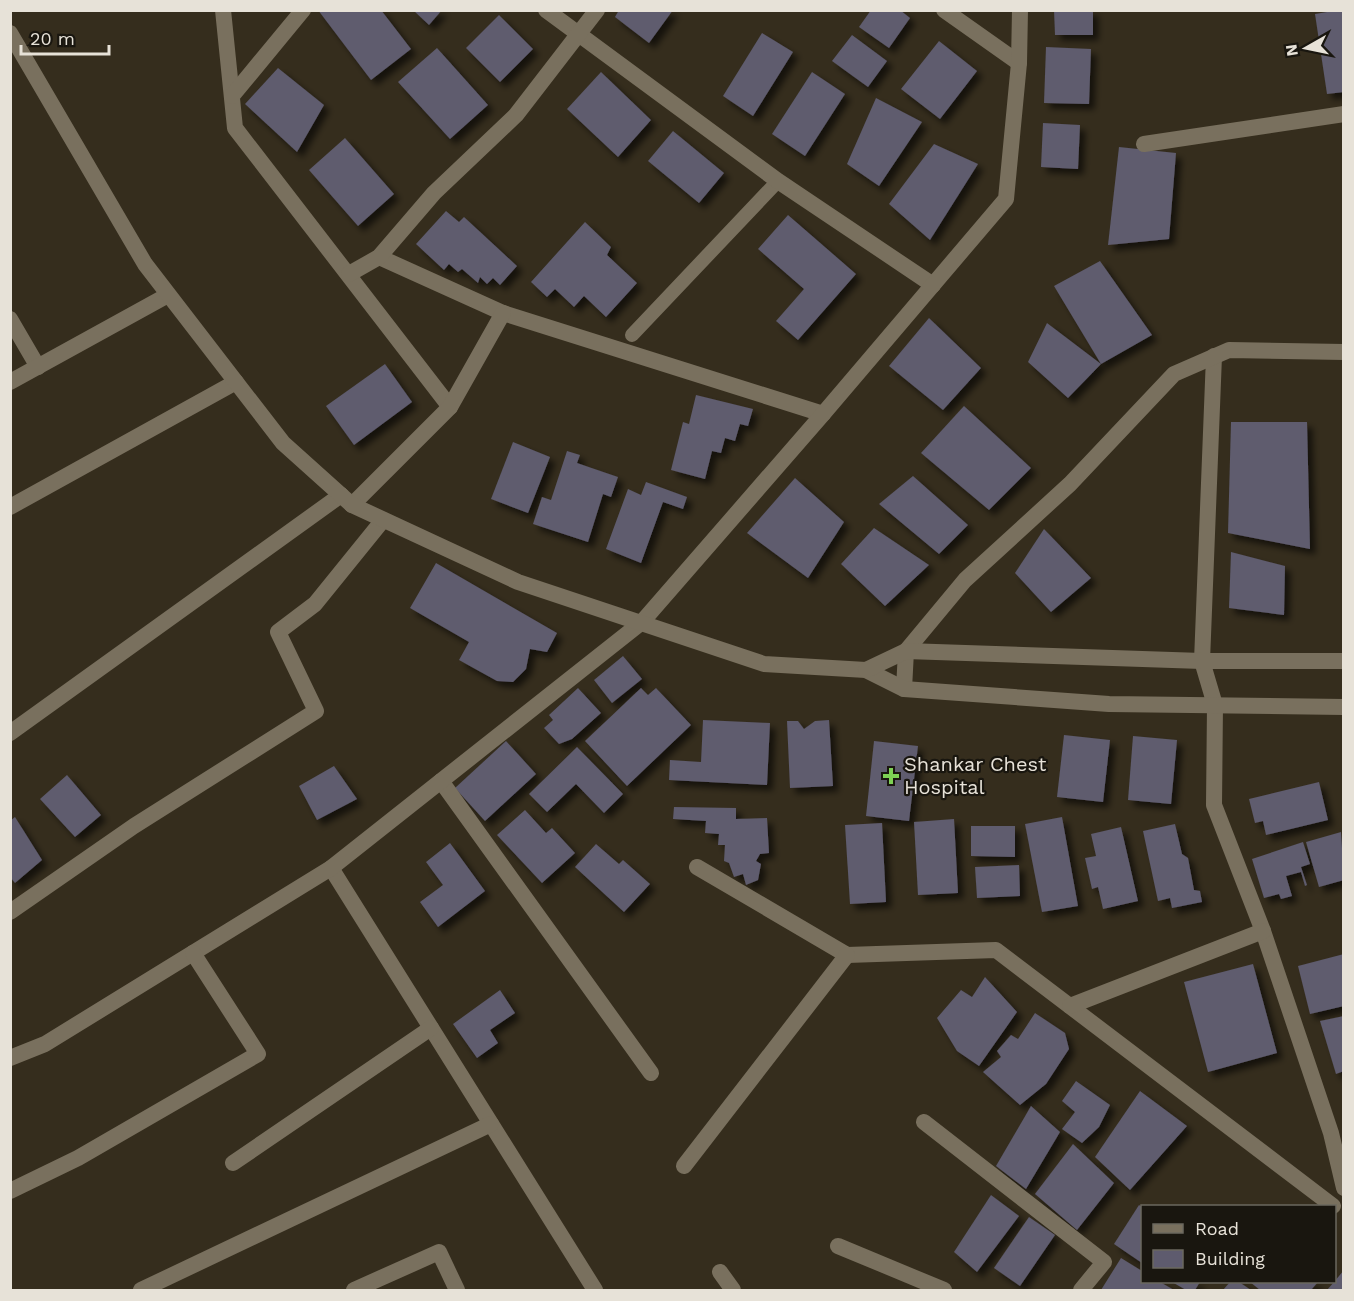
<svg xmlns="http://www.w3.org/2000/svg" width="1354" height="1301" font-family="'Work Sans',sans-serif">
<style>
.building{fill:#5e5b6e;filter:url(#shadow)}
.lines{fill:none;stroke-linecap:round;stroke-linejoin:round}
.service{stroke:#79705e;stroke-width:14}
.minor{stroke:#79705e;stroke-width:16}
.tertiary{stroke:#79705e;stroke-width:16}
.poi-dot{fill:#7dd154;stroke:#19160f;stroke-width:2}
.labels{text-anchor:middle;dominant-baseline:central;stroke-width:4.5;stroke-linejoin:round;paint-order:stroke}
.poi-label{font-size:20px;fill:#e7e2d8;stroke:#19160f;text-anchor:start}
</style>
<defs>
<filter id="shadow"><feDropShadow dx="5.5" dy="5.5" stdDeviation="3" flood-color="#0009"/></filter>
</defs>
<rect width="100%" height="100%" fill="#352d1d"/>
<g class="building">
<polygon points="318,10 381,10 411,49 371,80"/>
<polygon points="413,10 442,10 429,25"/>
<polygon points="619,10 673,10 649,43 615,17"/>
<polygon points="871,10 900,10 910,18 889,48 859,27"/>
<polygon points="1054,10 1093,10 1093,35 1055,35"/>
<polygon points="1339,10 1344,10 1344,92 1327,94 1315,14"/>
<polygon points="499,15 533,49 500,82 466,48"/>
<polygon points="762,33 793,52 753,116 723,96"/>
<polygon points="852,35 887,61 868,87 832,61"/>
<polygon points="939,41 977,71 940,119 901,89"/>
<polygon points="1046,47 1091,49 1089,104 1044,103"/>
<polygon points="437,48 488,105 450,139 398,82"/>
<polygon points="278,68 324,105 297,152 245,104"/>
<polygon points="601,72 651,120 618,157 567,109"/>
<polygon points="812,72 845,94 805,156 772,134"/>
<polygon points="876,98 922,122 879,186 847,164"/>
<polygon points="1043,123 1080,125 1078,169 1041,167"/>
<polygon points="673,131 724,173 699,203 648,161"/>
<polygon points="345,138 394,194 358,226 309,170"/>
<polygon points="934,144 978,164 930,240 889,204"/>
<polygon points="1119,147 1176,153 1169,239 1108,245"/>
<polygon points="446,211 459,222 464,217 517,266 500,285 493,278 487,284 480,277 478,283 462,269 458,272 449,264 444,270 416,244"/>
<polygon points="788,215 856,274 798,340 776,321 804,289 758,249"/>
<polygon points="585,222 611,247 607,255 637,283 606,317 584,296 574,307 555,289 547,297 531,282"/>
<polygon points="1100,261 1152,335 1101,364 1068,398 1028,362 1047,323 1101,364 1054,286"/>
<polygon points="929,318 981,368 943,410 889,366"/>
<polygon points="385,364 412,402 354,445 326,406"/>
<polygon points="696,395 753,409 748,426 740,424 735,441 725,438 721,453 712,451 705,479 671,470 683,422 689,424"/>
<polygon points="964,406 1031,468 989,510 921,453"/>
<polygon points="1231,422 1307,422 1310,549 1228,533"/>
<polygon points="513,442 550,457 528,513 491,499"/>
<polygon points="567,451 580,455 577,463 618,477 611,497 603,494 588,542 533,524 542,497 551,500"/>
<polygon points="913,476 968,525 939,554 879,504"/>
<polygon points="795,478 844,522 808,578 747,533"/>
<polygon points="646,482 687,497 683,509 663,502 641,563 606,549 628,489 641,495"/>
<polygon points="874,528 929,565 885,606 841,564"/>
<polygon points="1044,529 1091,578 1051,612 1015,573"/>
<polygon points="1231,552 1285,566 1284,615 1229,608"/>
<polygon points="436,563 557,633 547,652 530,649 526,669 513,682 497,681 459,660 469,642 410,608"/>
<polygon points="623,656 642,679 612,703 594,680"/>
<polygon points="578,688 601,713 572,739 559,744 544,728 553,720 549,715"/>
<polygon points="641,688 648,695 656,688 691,725 627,786 585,741"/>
<polygon points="703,720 770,723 767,785 669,780 670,760 701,762"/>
<polygon points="829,720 833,786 790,788 787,721 798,721 804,729 815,721"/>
<polygon points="1064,735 1110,740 1103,802 1057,797"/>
<polygon points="1133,736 1177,740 1171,804 1128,800"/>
<polygon points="506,741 536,774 485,821 455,788"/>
<polygon points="874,741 918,746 909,821 866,816"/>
<polygon points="577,747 623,794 604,813 576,784 547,812 529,794"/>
<polygon points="334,766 357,799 317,820 299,786"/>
<polygon points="67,775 101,815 75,837 40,799"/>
<polygon points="1319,782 1328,820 1266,835 1263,821 1255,823 1249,799"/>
<polygon points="674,807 736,808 736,819 767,818 769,853 760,854 756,861 761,864 758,880 746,885 743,874 734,877 729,863 724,861 725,845 718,845 719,834 705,833 706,821 673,819"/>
<polygon points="525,810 546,833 552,828 575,853 542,883 497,835"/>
<polygon points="15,817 42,860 15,883 10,877 10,821"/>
<polygon points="1062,817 1078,906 1042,912 1025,824"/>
<polygon points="954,819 958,893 918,895 914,822"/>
<polygon points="882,823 886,902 850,904 845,825"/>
<polygon points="1175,824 1182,854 1188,858 1194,890 1200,891 1202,902 1172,908 1170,898 1158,901 1143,831"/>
<polygon points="971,826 1015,826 1015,857 971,856"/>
<polygon points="1121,827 1138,901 1103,909 1098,887 1092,889 1085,858 1096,856 1091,834"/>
<polygon points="1341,832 1344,880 1319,887 1306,842"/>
<polygon points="1303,842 1310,864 1301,867 1307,885 1305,886 1301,872 1286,876 1292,896 1281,899 1279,894 1264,898 1252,859"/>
<polygon points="450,843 485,891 438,927 420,902 443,885 426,862"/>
<polygon points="596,844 619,864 623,860 650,884 624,912 575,867"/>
<polygon points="1019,865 1020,896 977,898 975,867"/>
<polygon points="1344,954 1344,1006 1310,1014 1298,966"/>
<polygon points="1253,964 1277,1053 1208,1072 1184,982"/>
<polygon points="985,977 1017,1012 979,1066 957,1051 937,1018 961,990 972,997"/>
<polygon points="500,990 515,1013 490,1030 498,1043 477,1058 453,1024"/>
<polygon points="1035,1013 1065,1033 1069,1049 1046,1084 1020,1105 983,1072 1001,1057 997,1051 1011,1035 1018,1039"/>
<polygon points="1344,1016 1344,1071 1336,1074 1320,1021"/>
<polygon points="1076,1081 1110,1105 1099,1127 1082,1143 1062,1129 1075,1112 1062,1101"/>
<polygon points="1140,1091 1187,1126 1130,1190 1095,1157"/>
<polygon points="1031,1106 1060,1132 1026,1189 996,1166"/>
<polygon points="1073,1144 1114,1183 1077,1230 1035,1194"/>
<polygon points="991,1195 1019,1216 977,1272 954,1252"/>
<polygon points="1139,1205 1142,1207 1142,1263 1114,1244"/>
<polygon points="1029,1217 1055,1235 1020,1286 994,1268"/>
<polygon points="1121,1258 1142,1271 1142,1282 1160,1282 1174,1290 1101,1290"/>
<polygon points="1344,1270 1344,1290 1327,1290 1334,1282"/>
<polygon points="1172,1282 1200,1282 1195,1290 1186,1290"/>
<polygon points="1230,1282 1239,1282 1251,1290 1223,1290"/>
<polygon points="1250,1282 1318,1282 1311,1290 1260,1290"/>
</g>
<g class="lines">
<polyline class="service" points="632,335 778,181"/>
<g class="minor">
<polyline points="223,10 235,128 450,407"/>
<polyline points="546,10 778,181 933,285"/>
<polyline points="944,10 1019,63"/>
<polyline points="232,96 303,10"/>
<polyline points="1144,144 1344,114"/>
<polyline points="379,257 503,313 823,414"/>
<polyline points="349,274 379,257 434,193 516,115 597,10"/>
<polyline points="10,319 38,367"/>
<polyline points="1214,356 1202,661 1215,705 1214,805 1263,931 1331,1133 1344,1188"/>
<polyline points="10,382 168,295"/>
<polyline points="352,505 450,407 503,313"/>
<polyline points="10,507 236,382"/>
<polyline points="904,689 906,651 965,580 1070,484 1174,374 1229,350 1344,352"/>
<polyline points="10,733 341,495"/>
<polyline points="441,781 651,1073"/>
<polyline points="697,867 847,955 996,950 1333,1206"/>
<polyline points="331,868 595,1290"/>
<polyline points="10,912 134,826 316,711 278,632 315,604 383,520"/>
<polyline points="1070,1006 1263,931"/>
<polyline points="10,1058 45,1044 331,868 642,622 823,414 1006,199 1019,63 1020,10"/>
<polyline points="924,1122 1104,1262 1081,1290"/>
<polyline points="233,1163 431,1028"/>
<polyline points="684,1166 847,955"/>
<polyline points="10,1191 78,1158 258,1054 193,953"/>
<polyline points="838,1246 944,1290"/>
<polyline points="720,1272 733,1290"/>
<polyline points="141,1290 491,1124"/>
<polyline points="354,1290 439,1252 457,1290"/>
</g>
<g class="tertiary">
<polyline points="10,33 145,264 283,443 352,505 518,582 764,664 866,670 904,689 1109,704 1344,707"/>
<polyline points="866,670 906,651 1202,661 1344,661"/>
</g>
</g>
<path class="poi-dot" d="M888 767h6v6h6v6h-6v6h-6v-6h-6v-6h6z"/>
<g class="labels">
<g class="poi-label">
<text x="904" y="764">Shankar Chest<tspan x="904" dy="23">Hospital</tspan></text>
</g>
</g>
<rect width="1354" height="1301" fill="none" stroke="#e7e2d8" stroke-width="24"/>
<rect x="1141" y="1205" width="195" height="78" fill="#19160f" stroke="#6b685f" stroke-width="1.5"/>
<rect x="1153" y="1224" width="30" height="9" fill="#79705e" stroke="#6b685f" stroke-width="1.5"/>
<text x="1195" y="1235" font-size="18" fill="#e7e2d8">Road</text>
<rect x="1153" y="1250" width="30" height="18" fill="#5e5b6e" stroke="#6b685f" stroke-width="1.5"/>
<text x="1195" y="1265" font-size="18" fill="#e7e2d8">Building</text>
<g transform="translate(1306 48) rotate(261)" stroke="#19160f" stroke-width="4.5" paint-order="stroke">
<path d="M0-4.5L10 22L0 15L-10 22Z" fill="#e7e2d8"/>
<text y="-9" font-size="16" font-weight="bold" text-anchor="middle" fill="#e7e2d8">N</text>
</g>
<path d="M21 45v9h88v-9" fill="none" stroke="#e7e2d8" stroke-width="3"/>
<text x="30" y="45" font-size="18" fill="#e7e2d8" stroke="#19160f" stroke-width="4.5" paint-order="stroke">20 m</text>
</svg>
